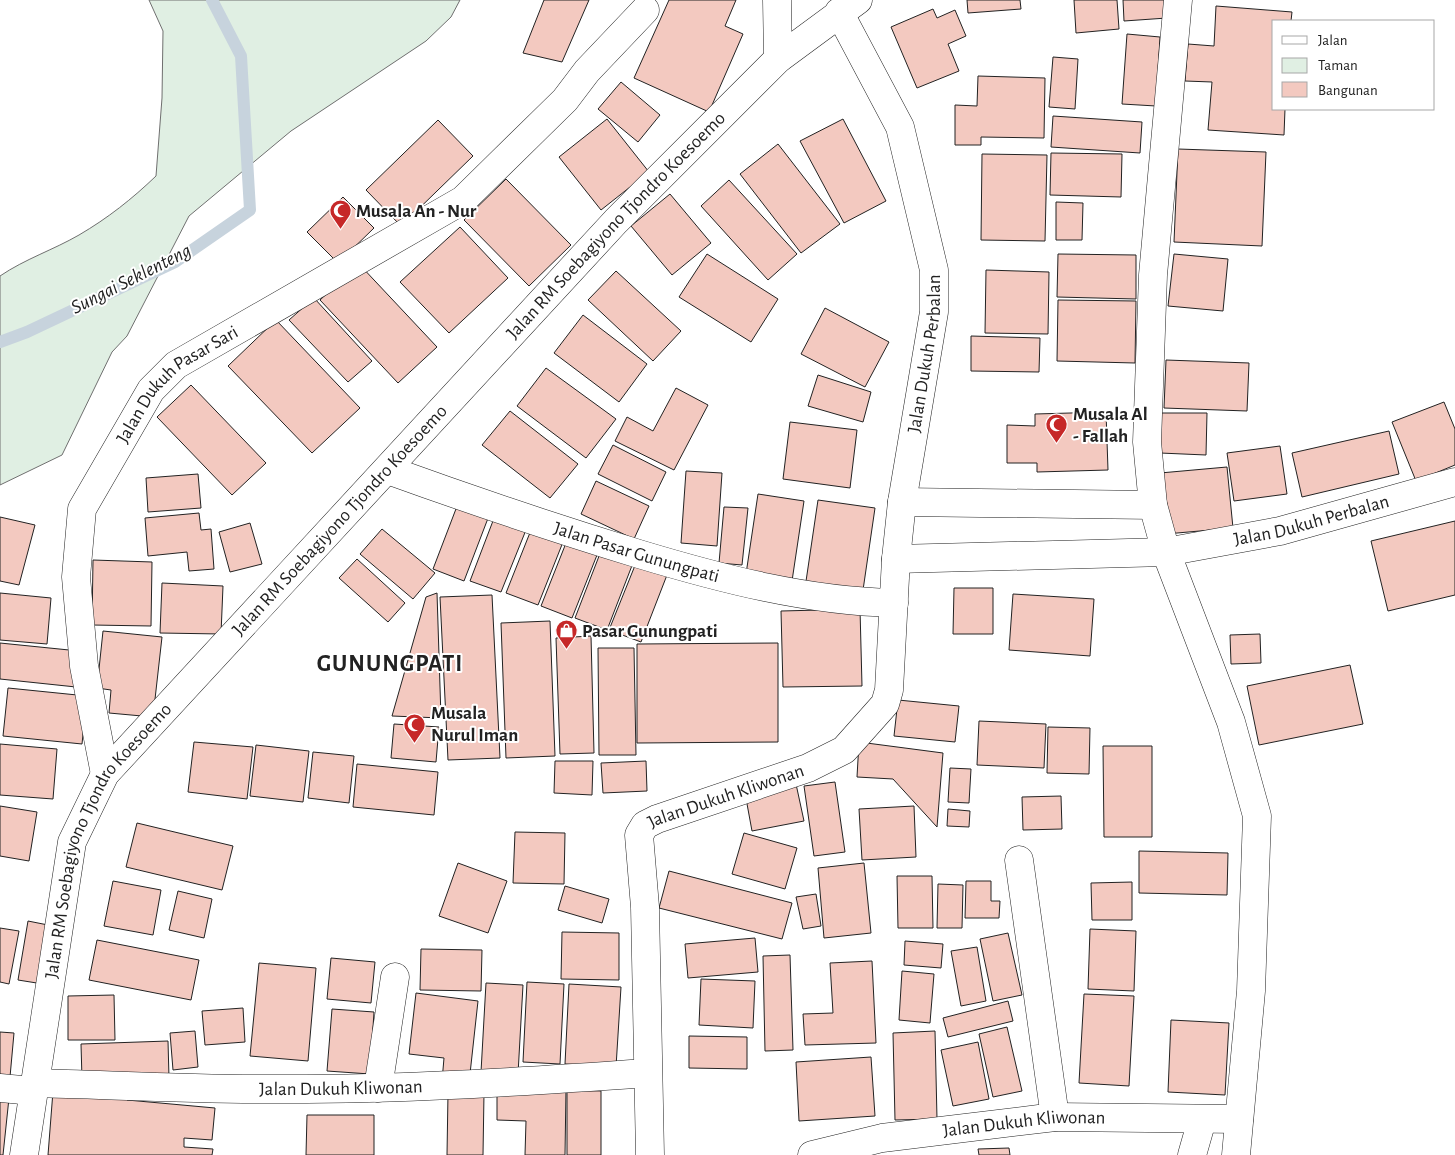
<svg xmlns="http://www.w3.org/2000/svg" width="1455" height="1155" font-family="'Alegreya Sans',sans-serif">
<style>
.green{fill:#e0efe3;stroke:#6f6f6f}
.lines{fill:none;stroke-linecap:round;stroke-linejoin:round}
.stream{stroke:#c7d3dd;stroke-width:12}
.building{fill:#f3c9c0;stroke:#222}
.minor-casing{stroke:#222;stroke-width:29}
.tertiary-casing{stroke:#222;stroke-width:29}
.primary-casing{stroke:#222;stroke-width:29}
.minor{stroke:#fff;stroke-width:28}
.tertiary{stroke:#fff;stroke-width:28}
.primary{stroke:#fff;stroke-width:28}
.labels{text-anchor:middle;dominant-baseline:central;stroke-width:4;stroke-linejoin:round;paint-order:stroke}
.poi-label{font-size:19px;font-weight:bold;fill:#222;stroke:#fff;text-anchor:start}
.street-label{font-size:19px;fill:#222;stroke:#fff}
.water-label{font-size:20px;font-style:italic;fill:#222;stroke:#fff}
.district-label{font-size:24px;font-weight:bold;letter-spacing:1px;fill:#222;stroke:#fff}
</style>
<rect width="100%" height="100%" fill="#fff"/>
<path class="green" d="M 149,0 L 460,0 L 451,17 L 426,41 L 291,131 L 189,216 L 127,336 L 112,352 L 62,455 L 0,485 L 0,276 C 25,259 53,250 79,235 C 108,218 132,199 156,176 L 162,98 L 163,31 Z"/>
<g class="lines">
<polyline class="stream" points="0,342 27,332 175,262 250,210 241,56 212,0"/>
</g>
<g class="building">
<polygon points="544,0 589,0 562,62 523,53"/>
<polygon points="669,0 736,0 725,26 743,34 709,112 634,78"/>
<polygon points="967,0 1020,0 1021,9 968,13"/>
<polygon points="1074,0 1117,0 1119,29 1076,33"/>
<polygon points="1123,0 1165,0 1167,18 1124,21"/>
<polygon points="1216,6 1292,12 1291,21 1274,21 1274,109 1285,109 1284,135 1208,130 1212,82 1185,81 1188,44 1214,46"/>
<polygon points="933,9 937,18 955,10 966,36 948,44 959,71 917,88 891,27"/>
<polygon points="1127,34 1160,37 1156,106 1122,104"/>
<polygon points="1053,57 1078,59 1075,109 1049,107"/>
<polygon points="978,76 1045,78 1044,138 981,137 981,145 955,145 955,105 977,106"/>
<polygon points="621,82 660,115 638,142 598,109"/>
<polygon points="1053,116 1142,122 1140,153 1051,147"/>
<polygon points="607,119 649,172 601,210 559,157"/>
<polygon points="843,119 886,201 844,223 800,141"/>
<polygon points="438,120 473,156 401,226 366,190"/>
<polygon points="778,144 840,224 801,253 740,174"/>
<polygon points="1178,149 1266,152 1262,246 1174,242"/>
<polygon points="1051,153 1122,154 1121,197 1050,195"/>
<polygon points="982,154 1047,155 1045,241 981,240"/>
<polygon points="506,179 571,245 529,286 464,220"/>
<polygon points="729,180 797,254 768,280 701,206"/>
<polygon points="670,194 711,243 672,275 631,226"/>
<polygon points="343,197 374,228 338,263 307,232"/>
<polygon points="1056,202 1083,203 1082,240 1056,240"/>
<polygon points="460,227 508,278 449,333 400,282"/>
<polygon points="707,254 778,299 751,342 679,297"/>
<polygon points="1058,254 1136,255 1136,299 1057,297"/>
<polygon points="1174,254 1228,259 1223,311 1168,306"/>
<polygon points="359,264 437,347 398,383 320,300"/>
<polygon points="986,270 1049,272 1048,334 985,333"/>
<polygon points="616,271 681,331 653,361 588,300"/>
<polygon points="314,298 372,361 348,382 289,320"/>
<polygon points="1058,300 1136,301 1135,363 1057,361"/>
<polygon points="825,308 889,342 865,387 801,354"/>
<polygon points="583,315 647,364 619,402 554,353"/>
<polygon points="276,320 360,408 312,453 228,366"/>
<polygon points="971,336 1040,338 1039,372 971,371"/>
<polygon points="1166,360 1249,363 1247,411 1164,408"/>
<polygon points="546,368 616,419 586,458 517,406"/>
<polygon points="818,375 871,392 863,422 808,406"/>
<polygon points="191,385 266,463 232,495 157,417"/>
<polygon points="676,388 708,405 674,470 615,441 627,417 653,431"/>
<polygon points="1444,402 1455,429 1455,465 1416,481 1392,422"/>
<polygon points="510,411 578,464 550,498 482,445"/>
<polygon points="1106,412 1108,470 1037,472 1037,463 1007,463 1007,425 1035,426 1035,414"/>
<polygon points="1161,413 1207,413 1206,455 1160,453"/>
<polygon points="790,422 857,430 850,488 783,479"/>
<polygon points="1389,431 1399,474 1302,497 1292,453"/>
<polygon points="613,445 666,472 652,501 598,474"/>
<polygon points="1280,446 1287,494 1234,501 1227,453"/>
<polygon points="1227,467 1233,528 1166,534 1160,473"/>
<polygon points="686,471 722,473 717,546 681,543"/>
<polygon points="198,474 201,508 148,512 146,478"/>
<polygon points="596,481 649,506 634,539 581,514"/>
<polygon points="758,494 804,501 792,581 746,574"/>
<polygon points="818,500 875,508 862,597 805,588"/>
<polygon points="459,501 490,513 464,581 433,569"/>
<polygon points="724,507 748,508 742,565 719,563"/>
<polygon points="199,513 201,530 211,529 214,569 189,571 187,552 148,556 145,518"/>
<polygon points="496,513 528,525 501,592 470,581"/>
<polygon points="0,517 35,525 19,585 0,581"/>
<polygon points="1455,521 1455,595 1388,611 1371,541"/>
<polygon points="250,523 262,564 230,572 219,532"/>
<polygon points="533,525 565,537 538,605 506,593"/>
<polygon points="382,529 435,573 413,599 360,554"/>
<polygon points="568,538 599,550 572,618 541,606"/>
<polygon points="601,551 633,563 607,630 575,618"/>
<polygon points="357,559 405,603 388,622 339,578"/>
<polygon points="93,560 152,562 151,626 92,625"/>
<polygon points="636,563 667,575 641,642 609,630"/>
<polygon points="162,583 223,586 221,634 160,633"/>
<polygon points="954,588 993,588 993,634 953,634"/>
<polygon points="0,593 51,598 47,644 0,640"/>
<polygon points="437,593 441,718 392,716 426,597"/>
<polygon points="1013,594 1094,599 1090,656 1009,650"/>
<polygon points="492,595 500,758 448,760 440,597"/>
<polygon points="860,609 862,686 783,687 781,611"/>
<polygon points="550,621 555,756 506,758 501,623"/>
<polygon points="103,631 162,637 153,717 109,713 111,690 97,688"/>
<polygon points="1260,634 1261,663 1231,664 1230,635"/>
<polygon points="591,636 594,753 560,754 556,638"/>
<polygon points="0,643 79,651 76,687 0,679"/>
<polygon points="778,643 778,742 637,743 637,644"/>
<polygon points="598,648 634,648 636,755 599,755"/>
<polygon points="1350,665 1363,724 1259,745 1247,686"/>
<polygon points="8,688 87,696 82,744 3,736"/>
<polygon points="898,700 959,706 955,742 894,736"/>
<polygon points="979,721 1046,724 1044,768 977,765"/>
<polygon points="394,724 439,727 436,762 391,758"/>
<polygon points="1048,727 1090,728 1089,774 1047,773"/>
<polygon points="194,742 253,747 247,799 188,792"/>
<polygon points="859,742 943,753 937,827 893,779 857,777"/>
<polygon points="0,744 57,749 53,799 0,795"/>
<polygon points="256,745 309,751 303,802 250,796"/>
<polygon points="1103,746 1152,746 1152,837 1104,837"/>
<polygon points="313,752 354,756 349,803 308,798"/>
<polygon points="555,761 593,761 592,795 554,793"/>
<polygon points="646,761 647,791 603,793 601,763"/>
<polygon points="357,764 438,772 434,815 353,807"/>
<polygon points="950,768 971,769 969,803 948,802"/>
<polygon points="835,782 845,852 814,856 804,786"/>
<polygon points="796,784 804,821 752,831 745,793"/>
<polygon points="1061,796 1062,829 1023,830 1022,797"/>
<polygon points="0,806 37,812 29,861 0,856"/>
<polygon points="914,806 916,857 862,860 859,809"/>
<polygon points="948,809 970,811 969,827 947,826"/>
<polygon points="137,823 233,846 222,890 126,867"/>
<polygon points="515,832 565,833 564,884 513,883"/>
<polygon points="744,833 797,848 785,889 732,874"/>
<polygon points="1139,851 1228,853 1227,895 1139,893"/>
<polygon points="458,863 507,881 488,933 439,916"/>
<polygon points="864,863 871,933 824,938 818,868"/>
<polygon points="669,871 792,903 782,939 659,908"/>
<polygon points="897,876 932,876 933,928 898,928"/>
<polygon points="113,881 161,890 153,935 104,926"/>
<polygon points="966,881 991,881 991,901 1000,901 999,918 965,918"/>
<polygon points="1132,882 1132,920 1092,920 1091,883"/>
<polygon points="938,884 963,885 962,928 937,928"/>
<polygon points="565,886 609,899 602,923 558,910"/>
<polygon points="178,891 212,899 204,938 169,930"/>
<polygon points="816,894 821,926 803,929 796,897"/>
<polygon points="28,921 53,926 43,984 18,980"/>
<polygon points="0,928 19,931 9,984 0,982"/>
<polygon points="1090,929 1136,931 1134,991 1088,989"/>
<polygon points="562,932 619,933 619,980 561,979"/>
<polygon points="1008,933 1022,995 993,1001 980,939"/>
<polygon points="755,938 758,972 688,978 685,944"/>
<polygon points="97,940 199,960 191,1000 89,980"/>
<polygon points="905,941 943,944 941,968 904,965"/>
<polygon points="977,947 986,1001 961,1006 951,951"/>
<polygon points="421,949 482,950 481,991 420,990"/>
<polygon points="790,955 793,1050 765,1051 763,956"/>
<polygon points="331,958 375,962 371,1003 327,999"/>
<polygon points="872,961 876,1043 805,1045 803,1014 833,1013 830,963"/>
<polygon points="259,963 316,968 308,1061 250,1056"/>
<polygon points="902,971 934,974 930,1023 899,1020"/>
<polygon points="701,979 755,981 753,1028 699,1025"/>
<polygon points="527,982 564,984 560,1064 523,1062"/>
<polygon points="486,983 523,985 518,1074 481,1072"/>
<polygon points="569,984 621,987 616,1067 565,1064"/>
<polygon points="416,993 478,1001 469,1083 442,1081 444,1058 409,1054"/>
<polygon points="1084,994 1134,996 1129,1086 1079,1083"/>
<polygon points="114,995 115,1040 68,1040 68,996"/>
<polygon points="1008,1001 1013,1021 948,1037 943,1018"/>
<polygon points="243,1008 245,1042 205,1045 202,1011"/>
<polygon points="332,1009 374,1012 370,1074 327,1071"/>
<polygon points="1171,1020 1229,1023 1225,1095 1168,1092"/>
<polygon points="1007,1027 1022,1091 993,1097 979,1034"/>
<polygon points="195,1031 198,1067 173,1070 170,1033"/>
<polygon points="935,1031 937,1119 895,1120 893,1033"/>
<polygon points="0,1032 14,1033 10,1077 0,1076"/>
<polygon points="689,1036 747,1037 747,1069 689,1068"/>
<polygon points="168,1041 169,1078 82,1079 81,1044"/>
<polygon points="978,1042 989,1099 953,1106 941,1050"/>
<polygon points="871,1057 875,1116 799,1121 796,1062"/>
<polygon points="497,1089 566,1089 565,1155 525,1155 526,1121 497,1120"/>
<polygon points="567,1090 601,1091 601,1155 567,1155"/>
<polygon points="53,1091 127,1097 127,1100 215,1108 212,1140 184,1138 184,1147 213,1149 212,1155 48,1155"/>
<polygon points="448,1093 484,1093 483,1155 447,1155"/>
<polygon points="0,1097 9,1098 3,1155 0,1155"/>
<polygon points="307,1115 374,1115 374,1155 306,1155"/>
<polygon points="1009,1148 1010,1155 979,1155 978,1149"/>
</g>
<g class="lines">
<defs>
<g id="minor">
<path id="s1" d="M 388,470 C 471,500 554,528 639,554 C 722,579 807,601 894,603"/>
<polyline points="902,502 1153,505"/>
<polyline points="1166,552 1153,505 1147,442 1153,275 1178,0"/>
<path id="s2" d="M 896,559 L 1166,552 L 1280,531 L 1455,482"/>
<path id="s3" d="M 105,774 L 84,666 L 76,577 L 82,509 L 151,390 L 176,365 L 463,200 L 565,100 L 587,71 L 645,10"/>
<polyline points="1019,860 1055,1117"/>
<path id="s4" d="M 35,1083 C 112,1085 189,1089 266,1089 C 393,1090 520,1082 647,1073"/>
<polyline points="0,1088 33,1091"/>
<polyline points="378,1088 395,977"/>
<path id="s5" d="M 650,1155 L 645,907 L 639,835 L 645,825 L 657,819 L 808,768 L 844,750 L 885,704 L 889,690 L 896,559 L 902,502 L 934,312 L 934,270 L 900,127 L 839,12"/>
<path id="s6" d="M 812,1155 L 882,1138 L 1055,1117 L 1239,1119"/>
<polyline points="1192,1155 1202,1120"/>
</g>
<g id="tertiary">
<polyline points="777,0 778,59"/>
<polyline points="1166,552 1231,722 1257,816 1251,991 1236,1155"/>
</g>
<g id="primary">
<path id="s7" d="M 24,1155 L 72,842 L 105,774 L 616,221 L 778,59 L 858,0"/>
</g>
</defs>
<use href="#minor" class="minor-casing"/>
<use href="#tertiary" class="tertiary-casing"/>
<use href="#primary" class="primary-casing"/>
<use href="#minor" class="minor"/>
<use href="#tertiary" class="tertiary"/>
<use href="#primary" class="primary"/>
</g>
<defs>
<symbol id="mosque-pin" viewBox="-11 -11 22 30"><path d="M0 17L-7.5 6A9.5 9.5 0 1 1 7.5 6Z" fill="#c62828" stroke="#fff"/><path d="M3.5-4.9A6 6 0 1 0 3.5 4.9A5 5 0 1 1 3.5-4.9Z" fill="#fff"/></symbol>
<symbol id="shop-pin" viewBox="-11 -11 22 30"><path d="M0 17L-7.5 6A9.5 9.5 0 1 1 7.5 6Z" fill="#c62828" stroke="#fff"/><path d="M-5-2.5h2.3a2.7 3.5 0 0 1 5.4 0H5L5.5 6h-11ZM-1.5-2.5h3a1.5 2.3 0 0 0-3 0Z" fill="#fff"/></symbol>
</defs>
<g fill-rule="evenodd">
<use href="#mosque-pin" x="328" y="198" width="25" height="34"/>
<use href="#mosque-pin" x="1044" y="412" width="25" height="34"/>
<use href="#shop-pin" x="554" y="618" width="25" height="34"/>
<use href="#mosque-pin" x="402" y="712" width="25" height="34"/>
</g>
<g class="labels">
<g class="poi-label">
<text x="356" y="211">Musala An - Nur</text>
<text x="1073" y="414">Musala Al<tspan x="1073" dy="22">- Fallah</tspan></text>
<text x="582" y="631">Pasar Gunungpati</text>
<text x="431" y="713">Musala<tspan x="431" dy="22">Nurul Iman</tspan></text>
</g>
<g class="street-label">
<text stroke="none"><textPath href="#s7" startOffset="1142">Jalan RM Soebagiyono Tjondro Koesoemo</textPath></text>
<text stroke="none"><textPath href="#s5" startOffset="960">Jalan Dukuh Perbalan</textPath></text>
<text stroke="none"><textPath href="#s3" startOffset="428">Jalan Dukuh Pasar Sari</textPath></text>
<text stroke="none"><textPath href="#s2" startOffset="419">Jalan Dukuh Perbalan</textPath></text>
<text stroke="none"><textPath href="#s7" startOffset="738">Jalan RM Soebagiyono Tjondro Koesoemo</textPath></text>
<text stroke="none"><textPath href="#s1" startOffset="262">Jalan Pasar Gunungpati</textPath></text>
<text stroke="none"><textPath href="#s5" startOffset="418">Jalan Dukuh Kliwonan</textPath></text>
<text stroke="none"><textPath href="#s7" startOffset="332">Jalan RM Soebagiyono Tjondro Koesoemo</textPath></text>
<text stroke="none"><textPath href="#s4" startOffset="306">Jalan Dukuh Kliwonan</textPath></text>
<text stroke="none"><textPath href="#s6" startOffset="215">Jalan Dukuh Kliwonan</textPath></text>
</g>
<g class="water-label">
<text transform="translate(131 279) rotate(-27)">Sungai Seklenteng</text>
</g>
<g class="district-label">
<text x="390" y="664">GUNUNGPATI</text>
</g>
</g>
<rect x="1272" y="20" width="162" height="90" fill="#ffffff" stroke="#a7a7a7"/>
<rect x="1282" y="36" width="25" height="8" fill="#ffffff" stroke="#a7a7a7"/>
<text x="1318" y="45" font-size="15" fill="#222222">Jalan</text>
<rect x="1282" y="58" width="25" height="15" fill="#e0efe3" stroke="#a7a7a7"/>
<text x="1318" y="70" font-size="15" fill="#222222">Taman</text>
<rect x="1282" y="82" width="25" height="15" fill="#f3c9c0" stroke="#a7a7a7"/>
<text x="1318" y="95" font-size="15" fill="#222222">Bangunan</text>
</svg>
